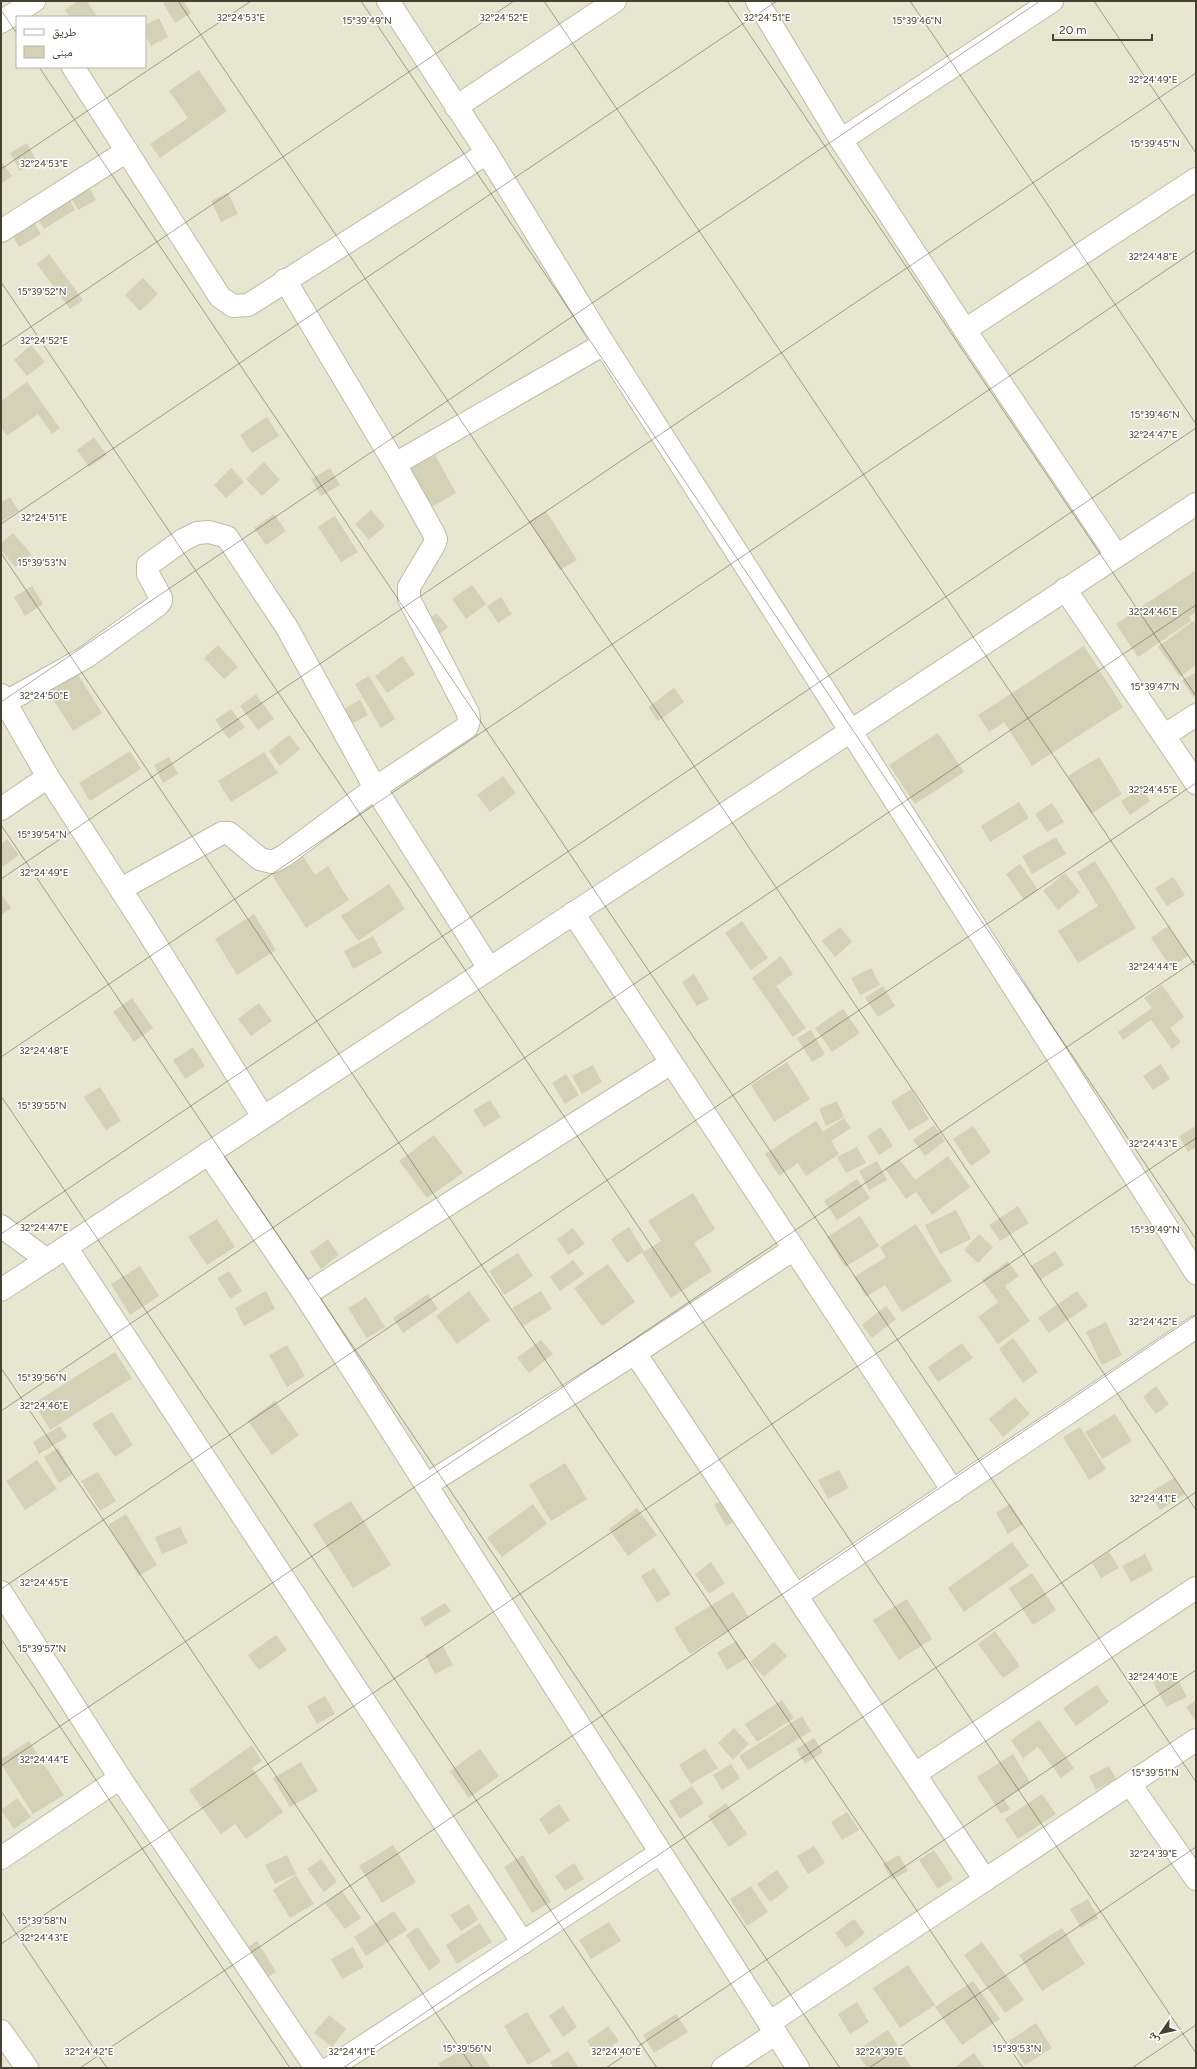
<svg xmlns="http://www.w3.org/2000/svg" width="1197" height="2069" font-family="Figtree,'Noto Naskh Arabic',sans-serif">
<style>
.residential{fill:#e7e6d0;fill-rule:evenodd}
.building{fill:#d5d1b7}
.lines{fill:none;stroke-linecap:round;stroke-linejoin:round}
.minor-casing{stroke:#bfbca5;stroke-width:24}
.minor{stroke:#fff;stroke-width:22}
.ticks{fill:none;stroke:#454232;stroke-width:1;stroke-opacity:0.45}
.ticks-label{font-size:10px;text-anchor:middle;fill:#454232;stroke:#fff;stroke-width:3;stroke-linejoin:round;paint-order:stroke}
</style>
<rect width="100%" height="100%" fill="#f3f2e2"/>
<path class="residential" d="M 1,1 L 1196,1 L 1196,2068 L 1,2068 ZM 17,17 L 145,17 L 145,67 L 17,67 Z"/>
<g class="building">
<polygon points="78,1 87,1 96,15 93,17 70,17 65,10"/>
<polygon points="166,1 183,1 191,13 175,23 163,3"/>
<polygon points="159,18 168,37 151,46 145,35 145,25"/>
<polygon points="199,70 227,111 160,158 150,144 188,118 169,91"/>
<polygon points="27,143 37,162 20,171 10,153"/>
<polygon points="1,161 12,176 1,184"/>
<polygon points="87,183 96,200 78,210 69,194"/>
<polygon points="228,193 238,214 221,222 211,201"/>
<polygon points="68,196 75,210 44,229 36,215"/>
<polygon points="32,219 41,234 19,247 11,232"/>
<polygon points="49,254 83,300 70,309 37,264"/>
<polygon points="143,278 158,294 140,311 125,295"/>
<polygon points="31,345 45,362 27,376 14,360"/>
<polygon points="27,382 60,428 52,434 38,414 7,436 1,428 1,401"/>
<polygon points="267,417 279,436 252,453 240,435"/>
<polygon points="94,437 107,455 89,467 77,450"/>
<polygon points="435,455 456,493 421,513 399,475"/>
<polygon points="264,462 280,480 262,496 246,479"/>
<polygon points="231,468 244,482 226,498 214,485"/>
<polygon points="330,468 340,485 321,496 311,479"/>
<polygon points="10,497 19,511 1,522 1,502"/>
<polygon points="371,510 385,526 369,540 355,524"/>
<polygon points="546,511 577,560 560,570 529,521"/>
<polygon points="274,514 286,531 266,545 254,528"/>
<polygon points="335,516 358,552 341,562 318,527"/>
<polygon points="13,533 31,554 15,567 1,550 1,543"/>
<polygon points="1196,570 1196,612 1189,617 1191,621 1138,657 1116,624"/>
<polygon points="472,585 486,604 466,619 452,599"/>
<polygon points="32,586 43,604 25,616 14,597"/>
<polygon points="501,597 512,614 498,623 487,606"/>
<polygon points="436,613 448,627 429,643 417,630"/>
<polygon points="1193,621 1196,625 1196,665 1180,677 1158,647"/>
<polygon points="218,645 238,667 224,679 204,658"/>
<polygon points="1084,646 1123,707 1032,766 1004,722 989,732 978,715"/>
<polygon points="402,656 415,674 387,693 375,676"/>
<polygon points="74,668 102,713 73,731 45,686"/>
<polygon points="1196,672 1196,695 1193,697 1182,680"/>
<polygon points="369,676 395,719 381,728 355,684"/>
<polygon points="674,688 684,702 658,721 648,707"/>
<polygon points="256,694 274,719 258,730 240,706"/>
<polygon points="360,700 368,715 346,727 338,712"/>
<polygon points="231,709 245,727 229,739 215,720"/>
<polygon points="938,733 964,772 915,804 889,765"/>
<polygon points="289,735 300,749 280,766 269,751"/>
<polygon points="130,751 141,769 90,801 79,783"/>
<polygon points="264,752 278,773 231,802 218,781"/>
<polygon points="169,757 178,774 163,783 154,765"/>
<polygon points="1099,757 1122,794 1091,814 1068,776"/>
<polygon points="503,776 516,793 490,812 477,795"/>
<polygon points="1142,788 1150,801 1130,815 1121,801"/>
<polygon points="1019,802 1029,818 990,842 981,826"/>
<polygon points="1052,803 1064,822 1047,832 1035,814"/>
<polygon points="1056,837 1066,854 1032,874 1022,856"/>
<polygon points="7,839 19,855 1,868 1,844"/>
<polygon points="303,856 315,875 328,866 349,900 306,928 272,875"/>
<polygon points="1095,861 1136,928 1078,963 1058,931 1098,906 1077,872"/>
<polygon points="1020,864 1038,890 1024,900 1006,874"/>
<polygon points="1065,873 1080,892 1058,910 1043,891"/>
<polygon points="1173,877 1185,895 1167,906 1155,888"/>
<polygon points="389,884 405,909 358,941 341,916"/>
<polygon points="1,894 11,908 1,915"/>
<polygon points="254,914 276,950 237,975 215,939"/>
<polygon points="742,921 768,958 751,970 725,933"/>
<polygon points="1168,926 1188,956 1171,967 1151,938"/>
<polygon points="840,927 852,942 835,957 822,941"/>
<polygon points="373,936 382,953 353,969 344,951"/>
<polygon points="781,956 793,974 776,986 806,1028 793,1037 752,978"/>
<polygon points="871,968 880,985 860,995 851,978"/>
<polygon points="694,974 709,999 697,1006 682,982"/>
<polygon points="1162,985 1184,1017 1170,1028 1181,1042 1172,1049 1151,1020 1123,1040 1118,1032 1152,1008 1144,998"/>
<polygon points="883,986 895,1006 878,1017 865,998"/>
<polygon points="132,998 153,1028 134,1042 113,1012"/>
<polygon points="259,1003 272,1021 251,1036 238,1019"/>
<polygon points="843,1009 860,1033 832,1052 815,1028"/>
<polygon points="811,1030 825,1054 812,1062 797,1038"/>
<polygon points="193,1047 205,1066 185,1079 173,1060"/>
<polygon points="787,1062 810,1099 774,1122 751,1085"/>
<polygon points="1161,1064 1170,1079 1153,1090 1143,1076"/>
<polygon points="593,1065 602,1082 582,1094 572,1076"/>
<polygon points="566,1074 579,1095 565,1104 552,1083"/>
<polygon points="100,1087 121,1121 106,1130 84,1097"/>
<polygon points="911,1089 929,1119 909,1131 891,1102"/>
<polygon points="490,1100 501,1117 484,1127 473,1110"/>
<polygon points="837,1101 844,1117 826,1126 819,1109"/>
<polygon points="844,1118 851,1128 831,1141 839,1154 806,1176 798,1163 779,1176 765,1154 816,1121 823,1132"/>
<polygon points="934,1125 945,1141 925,1156 913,1140"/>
<polygon points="973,1126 991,1152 971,1166 953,1139"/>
<polygon points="1196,1126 1196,1147 1188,1152 1179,1136"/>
<polygon points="881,1127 893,1146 879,1155 867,1136"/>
<polygon points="434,1135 463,1173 427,1198 399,1161"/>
<polygon points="857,1147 866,1163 846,1173 837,1157"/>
<polygon points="948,1156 970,1187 932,1215 916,1192 906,1199 885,1169 899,1159 915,1180"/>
<polygon points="877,1161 887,1180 869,1190 859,1171"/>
<polygon points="857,1179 870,1198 837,1220 824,1201"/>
<polygon points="693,1193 715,1229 694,1243 712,1271 671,1298 642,1253 661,1241 648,1221"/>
<polygon points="1018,1206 1029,1223 1000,1241 989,1225"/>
<polygon points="956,1210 971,1239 940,1254 925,1225"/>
<polygon points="860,1216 879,1246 845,1267 827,1237"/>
<polygon points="217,1219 235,1247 207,1265 188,1237"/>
<polygon points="916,1224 952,1281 902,1312 885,1285 866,1297 854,1277 886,1257 880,1247"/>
<polygon points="629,1227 644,1251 627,1263 611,1239"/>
<polygon points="573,1228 585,1244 568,1255 557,1239"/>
<polygon points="979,1234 993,1247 978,1263 964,1250"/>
<polygon points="328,1239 339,1255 321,1269 310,1252"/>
<polygon points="1055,1251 1064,1265 1040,1280 1031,1266"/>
<polygon points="518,1253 533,1276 504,1295 489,1271"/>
<polygon points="573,1260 584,1274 560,1291 550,1277"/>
<polygon points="1008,1261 1019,1276 1005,1286 1030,1321 998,1344 978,1317 998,1302 982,1280"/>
<polygon points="608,1264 635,1302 602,1326 574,1288"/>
<polygon points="140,1266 159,1296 130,1315 111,1284"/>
<polygon points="229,1271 242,1291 230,1299 217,1278"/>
<polygon points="266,1291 275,1309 244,1326 235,1308"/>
<polygon points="469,1291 490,1320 457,1344 436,1316"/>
<polygon points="541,1291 552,1309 523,1326 512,1308"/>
<polygon points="1077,1291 1088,1306 1049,1333 1038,1318"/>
<polygon points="428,1294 438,1309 403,1333 393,1318"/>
<polygon points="366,1297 385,1327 367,1338 348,1308"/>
<polygon points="886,1306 896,1319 872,1338 862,1325"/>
<polygon points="1106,1322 1122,1355 1102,1365 1086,1332"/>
<polygon points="1013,1338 1038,1372 1023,1383 999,1349"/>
<polygon points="541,1340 553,1354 529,1373 517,1358"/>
<polygon points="962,1343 973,1358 938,1382 928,1367"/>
<polygon points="287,1345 305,1376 287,1387 269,1355"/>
<polygon points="115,1352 132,1378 50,1430 34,1403"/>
<polygon points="1156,1386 1169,1404 1156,1414 1143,1397"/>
<polygon points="1015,1397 1030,1414 1003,1437 989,1419"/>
<polygon points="275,1401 299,1435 272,1455 248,1421"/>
<polygon points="112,1412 133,1445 115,1457 92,1424"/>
<polygon points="1115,1414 1132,1441 1102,1459 1085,1432"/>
<polygon points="60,1426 67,1437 39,1454 33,1442"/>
<polygon points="1080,1427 1106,1469 1089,1480 1063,1437"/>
<polygon points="58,1448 73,1474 59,1483 44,1457"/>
<polygon points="37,1460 57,1489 25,1510 6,1481"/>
<polygon points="565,1463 587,1499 551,1521 529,1485"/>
<polygon points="839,1470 849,1488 828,1499 818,1480"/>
<polygon points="98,1472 116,1501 100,1511 81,1481"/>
<polygon points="1174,1478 1185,1494 1160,1510 1149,1493"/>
<polygon points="740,1489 753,1510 726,1526 714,1505"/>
<polygon points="351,1501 391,1565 353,1588 313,1524"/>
<polygon points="533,1504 547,1524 502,1557 487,1538"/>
<polygon points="1010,1504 1023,1524 1008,1534 996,1513"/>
<polygon points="637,1508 657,1535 628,1556 609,1529"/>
<polygon points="126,1514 157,1565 139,1576 108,1525"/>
<polygon points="180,1527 188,1543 162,1554 155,1537"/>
<polygon points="1012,1542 1029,1566 964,1612 948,1588"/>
<polygon points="1109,1552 1119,1568 1101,1578 1092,1563"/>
<polygon points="1145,1554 1153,1570 1131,1582 1122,1566"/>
<polygon points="711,1562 725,1583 709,1594 695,1574"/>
<polygon points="654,1568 671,1594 657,1603 641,1576"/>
<polygon points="1032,1573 1056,1610 1033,1625 1009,1588"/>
<polygon points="733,1592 749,1617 690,1654 674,1628"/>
<polygon points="907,1599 932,1639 899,1660 873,1620"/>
<polygon points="445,1603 451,1611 425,1627 420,1618"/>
<polygon points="995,1631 1020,1666 1003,1678 978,1644"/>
<polygon points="276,1635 287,1650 259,1670 248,1655"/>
<polygon points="736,1641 747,1658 727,1670 717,1653"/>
<polygon points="774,1642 787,1656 764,1677 750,1662"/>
<polygon points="443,1646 453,1665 435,1674 425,1655"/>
<polygon points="1174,1672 1187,1697 1166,1707 1153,1682"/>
<polygon points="1097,1685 1109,1702 1076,1726 1063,1708"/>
<polygon points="325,1696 335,1714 317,1724 307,1706"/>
<polygon points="782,1700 794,1718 757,1742 745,1724"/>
<polygon points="1196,1700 1196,1721 1186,1707"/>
<polygon points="802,1716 811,1731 748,1770 739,1756"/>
<polygon points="1039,1720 1074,1768 1061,1778 1038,1747 1023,1758 1011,1740"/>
<polygon points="734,1728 749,1744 733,1760 718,1743"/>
<polygon points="814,1738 823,1752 805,1764 796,1749"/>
<polygon points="29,1741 64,1795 33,1814 1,1764 1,1759"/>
<polygon points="252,1745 262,1761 252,1768 283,1812 246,1839 235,1824 221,1834 189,1790"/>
<polygon points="705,1748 718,1768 691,1784 679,1765"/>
<polygon points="480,1749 499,1776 469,1798 450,1771"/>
<polygon points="1013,1754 1030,1782 1004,1799 1010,1809 1001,1814 977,1777"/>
<polygon points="301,1762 318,1791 290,1807 273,1778"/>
<polygon points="731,1764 740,1778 722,1790 713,1775"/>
<polygon points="1109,1766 1116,1779 1096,1790 1089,1776"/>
<polygon points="692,1786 704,1803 680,1819 669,1801"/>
<polygon points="1042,1794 1056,1814 1018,1839 1005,1819"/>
<polygon points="17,1798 31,1817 14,1829 1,1810"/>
<polygon points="726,1803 747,1834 729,1847 708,1816"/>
<polygon points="559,1804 570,1820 549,1835 539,1819"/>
<polygon points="847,1812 859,1830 842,1840 831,1822"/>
<polygon points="393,1845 416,1882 382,1903 359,1866"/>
<polygon points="814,1846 825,1863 808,1874 797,1856"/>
<polygon points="934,1850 953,1879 938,1889 919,1860"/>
<polygon points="287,1855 296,1874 275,1884 265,1865"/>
<polygon points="523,1855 551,1902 532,1913 504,1867"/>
<polygon points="899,1855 908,1871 892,1880 883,1864"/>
<polygon points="321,1859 337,1882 324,1892 307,1869"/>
<polygon points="574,1863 584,1879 565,1891 555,1876"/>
<polygon points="777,1870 789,1888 770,1902 757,1884"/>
<polygon points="296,1875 314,1904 290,1918 273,1890"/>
<polygon points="751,1886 768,1912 747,1926 730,1899"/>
<polygon points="342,1891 361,1918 345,1929 325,1903"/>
<polygon points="1088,1899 1098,1918 1081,1928 1070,1909"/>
<polygon points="469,1904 478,1920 461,1931 450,1915"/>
<polygon points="394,1911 407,1930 366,1956 354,1937"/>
<polygon points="854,1919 865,1933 846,1948 835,1933"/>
<polygon points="609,1922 621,1941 591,1959 579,1940"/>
<polygon points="480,1923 492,1942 457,1964 446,1945"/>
<polygon points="418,1927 441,1962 429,1971 406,1935"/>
<polygon points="1062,1928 1085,1964 1042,1991 1019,1955"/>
<polygon points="257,1941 276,1972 257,1984 238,1953"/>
<polygon points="982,1942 1024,2000 1005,2013 964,1955"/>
<polygon points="353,1947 364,1967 342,1979 331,1959"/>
<polygon points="908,1965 935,2005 900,2028 873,1988"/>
<polygon points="973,1981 1000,2019 962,2045 935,2007"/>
<polygon points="857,2002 869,2022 850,2034 838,2014"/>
<polygon points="563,2006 577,2027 563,2037 549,2016"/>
<polygon points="527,2012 551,2051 528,2065 504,2026"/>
<polygon points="676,2014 688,2032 654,2053 643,2035"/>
<polygon points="329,2015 346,2029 332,2047 314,2033"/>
<polygon points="1036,2023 1052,2048 1025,2065 1009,2041"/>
<polygon points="608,2026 619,2041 598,2056 587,2041"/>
<polygon points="888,2030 912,2068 867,2068 856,2051"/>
<polygon points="474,2042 491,2068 441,2068 438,2064"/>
<polygon points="568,2051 579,2068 554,2068 550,2062"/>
<polygon points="974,2053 985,2068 957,2068 956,2066"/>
</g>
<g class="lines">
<defs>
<g id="minor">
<polyline points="388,1 487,153 604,344 1196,1273"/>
<polyline points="757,1 841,140 965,330 1117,556"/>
<polyline points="1,22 34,1"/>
<polyline points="73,67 220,297 233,306 248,305 487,153"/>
<polyline points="456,107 615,1"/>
<polyline points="841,140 1052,1"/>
<polyline points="1,231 127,151"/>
<polyline points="965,330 1196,179"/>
<polyline points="395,464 604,344"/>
<polyline points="1065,589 1196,783"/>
<polyline points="1,695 48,777 145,927 263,1117"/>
<polyline points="6,702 86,657 158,605 161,601 161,598 148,574 148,565 183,540 197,533 209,532 227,537 286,626 375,788 489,968"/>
<polyline points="1165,735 1196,715"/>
<polyline points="1,809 48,777"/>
<polyline points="121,889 222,833 229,833 260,859 272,862 284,856 375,788 467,727 469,720 468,713 409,599 409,587 434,545 436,539 433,532 395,464 285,280"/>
<polyline points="573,913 953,1491"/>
<polyline points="208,1153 305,1295 798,2068"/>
<polyline points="1,1226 47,1260"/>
<polyline points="66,1247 523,1943"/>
<polyline points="1,1290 1196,504"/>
<polyline points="305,1295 671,1063"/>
<polyline points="635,1353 985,1880"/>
<polyline points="426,1485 635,1353 794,1249"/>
<polyline points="1,1592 120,1778 316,2068"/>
<polyline points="797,1595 1196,1327"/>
<polyline points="915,1774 1196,1588"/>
<polyline points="1130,1784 1196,1879"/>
<polyline points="1,1858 120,1778"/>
<polyline points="769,2023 1196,1740"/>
<polyline points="1,2031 27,2068"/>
<polyline points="330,2068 660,1853"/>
<polyline points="723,2068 775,2034"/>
</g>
</defs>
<use href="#minor" class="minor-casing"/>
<use href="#minor" class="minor"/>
</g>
<path class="ticks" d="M 178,1 L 1196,1510M 361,1 L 1196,1239M 544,1 L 1196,967M 727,1 L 1196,696M 910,1 L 1196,424M 1094,1 L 1196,153M 1,10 L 17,34M 39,67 L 1196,1782M 1,169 L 251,1M 1,282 L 1196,2053M 1,347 L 514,1M 1,524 L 777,1M 1,553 L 1023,2068M 1,702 L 1040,1M 1,825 L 840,2068M 1,879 L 1196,73M 1,1057 L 1196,250M 1,1096 L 657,2068M 1,1234 L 1196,428M 1,1368 L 473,2068M 1,1411 L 1196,605M 1,1589 L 1196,783M 1,1639 L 290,2068M 1,1766 L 1196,960M 1,1911 L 107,2068M 1,1944 L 1196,1138M 80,2068 L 1196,1315M 343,2068 L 1196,1492M 606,2068 L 1196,1670M 869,2068 L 1196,1847M 1132,2068 L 1196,2025"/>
<g class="ticks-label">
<text x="241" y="21">32°24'53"E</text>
<text x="504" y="21">32°24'52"E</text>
<text x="767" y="21">32°24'51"E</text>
<text x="367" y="24">15°39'49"N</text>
<text x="917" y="24">15°39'46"N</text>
<text x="1153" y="83">32°24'49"E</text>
<text x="1155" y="147">15°39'45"N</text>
<text x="44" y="167">32°24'53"E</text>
<text x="1153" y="260">32°24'48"E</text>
<text x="42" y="295">15°39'52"N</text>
<text x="44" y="344">32°24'52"E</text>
<text x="1155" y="418">15°39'46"N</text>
<text x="1153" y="438">32°24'47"E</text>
<text x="44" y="521">32°24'51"E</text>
<text x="42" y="566">15°39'53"N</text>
<text x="1153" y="615">32°24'46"E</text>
<text x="1155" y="690">15°39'47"N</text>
<text x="44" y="699">32°24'50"E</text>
<text x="1153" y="793">32°24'45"E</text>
<text x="42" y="838">15°39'54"N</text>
<text x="44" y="876">32°24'49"E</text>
<text x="1153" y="970">32°24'44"E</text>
<text x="44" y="1054">32°24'48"E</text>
<text x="42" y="1109">15°39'55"N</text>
<text x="1153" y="1147">32°24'43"E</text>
<text x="44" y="1231">32°24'47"E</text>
<text x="1155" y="1233">15°39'49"N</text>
<text x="1153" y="1325">32°24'42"E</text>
<text x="42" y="1381">15°39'56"N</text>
<text x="44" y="1409">32°24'46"E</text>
<text x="1153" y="1502">32°24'41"E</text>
<text x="44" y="1586">32°24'45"E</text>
<text x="42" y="1652">15°39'57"N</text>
<text x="1153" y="1680">32°24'40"E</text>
<text x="44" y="1763">32°24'44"E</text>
<text x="1155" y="1776">15°39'51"N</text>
<text x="1153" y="1857">32°24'39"E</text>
<text x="42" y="1924">15°39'58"N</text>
<text x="44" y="1941">32°24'43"E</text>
<text x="467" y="2052">15°39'56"N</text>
<text x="1017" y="2052">15°39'53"N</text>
<text x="89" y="2055">32°24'42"E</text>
<text x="352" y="2055">32°24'41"E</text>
<text x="616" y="2055">32°24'40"E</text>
<text x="879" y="2055">32°24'39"E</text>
</g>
<rect width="1197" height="2069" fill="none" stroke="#454232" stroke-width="4"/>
<rect x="16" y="16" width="130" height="52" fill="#ffffff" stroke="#b5b3ad"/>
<rect x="24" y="29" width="20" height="6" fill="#ffffff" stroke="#b5b3ad"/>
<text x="52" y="36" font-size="12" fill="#454232">طريق</text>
<rect x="24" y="46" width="20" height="12" fill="#d5d1b7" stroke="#b5b3ad"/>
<text x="52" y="56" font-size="12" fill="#454232">مبنى</text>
<g transform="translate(1161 2033) rotate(236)" stroke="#ffffff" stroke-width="3" paint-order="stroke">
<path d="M0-3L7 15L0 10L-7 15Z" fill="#454232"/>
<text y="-6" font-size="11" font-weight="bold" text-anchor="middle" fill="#454232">ش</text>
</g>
<path d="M1053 34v6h99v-6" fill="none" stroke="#454232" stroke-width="2"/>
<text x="1059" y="34" font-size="12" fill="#454232" stroke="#ffffff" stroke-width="3" paint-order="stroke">20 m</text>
</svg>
